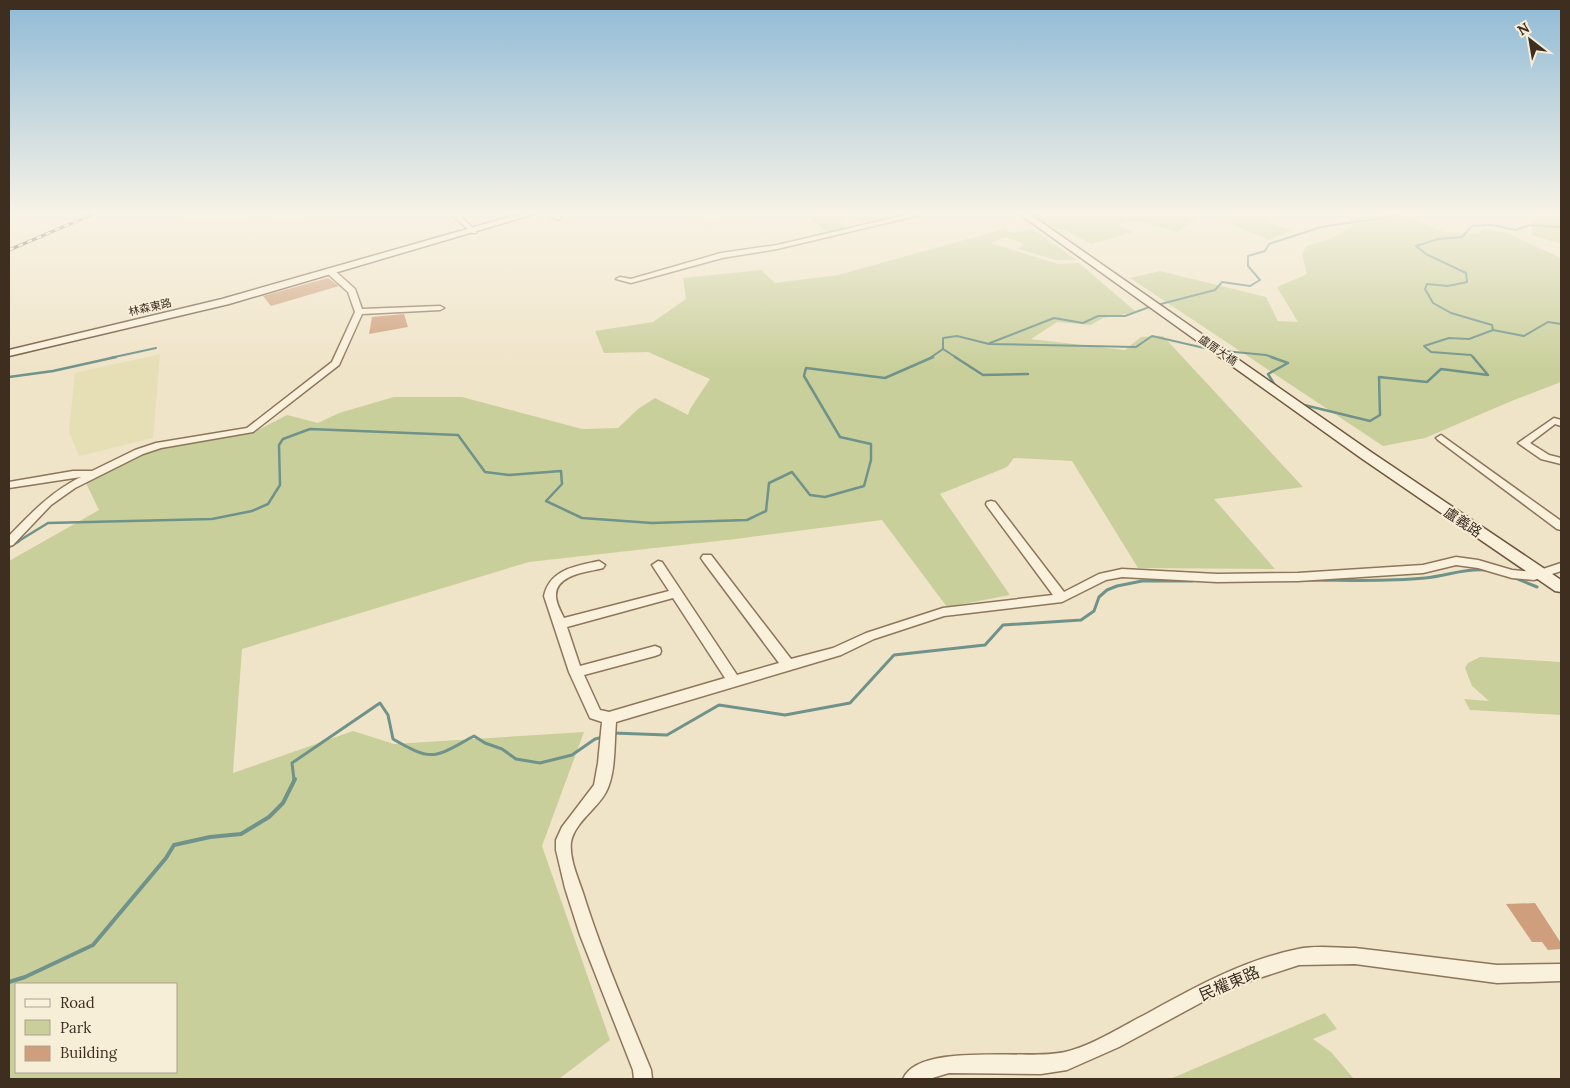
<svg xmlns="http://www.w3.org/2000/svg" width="1570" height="1088" font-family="Lora,'Noto Sans TC',serif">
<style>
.farmland{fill:#e6deb5}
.green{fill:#c9cf9b;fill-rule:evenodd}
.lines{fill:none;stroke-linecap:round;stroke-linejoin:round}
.stream-far3{stroke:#6f938a;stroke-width:2}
.stream-far2{stroke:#6f938a;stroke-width:2.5}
.stream-far1{stroke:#6f938a;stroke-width:3}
.stream{stroke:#6f938a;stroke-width:4}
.building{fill:#cf9f7d}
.street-casing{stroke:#8d765c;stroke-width:3}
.secondary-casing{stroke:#6f573f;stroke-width:3}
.street{fill:#faf1dc;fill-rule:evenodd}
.secondary{fill:#faf1dc;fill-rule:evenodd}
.rail-casing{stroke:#3d2e20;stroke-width:3}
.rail{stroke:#f7eed8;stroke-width:2;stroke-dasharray:5;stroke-linecap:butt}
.labels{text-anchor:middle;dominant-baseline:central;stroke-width:4;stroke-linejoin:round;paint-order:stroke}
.far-street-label{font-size:11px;fill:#3d2e20;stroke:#f7eed8}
.street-label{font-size:14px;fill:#3d2e20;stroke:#f7eed8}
.near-street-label{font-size:16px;fill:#3d2e20;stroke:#f7eed8}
</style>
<rect width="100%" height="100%" fill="#f0e4c8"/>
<g class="farmland">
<polygon points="188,215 339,215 340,217 288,225 260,222 188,226"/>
<polygon points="696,215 740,215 741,218 707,227"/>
<polygon points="160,354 153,438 79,456 69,431 75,373"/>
</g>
<g class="green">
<polygon points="806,215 909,215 874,224 846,218 838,223 849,229 827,232"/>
<polygon points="1032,215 1201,215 1177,232 1135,220 1118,225 1133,232 1091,244 1063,229 1056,230"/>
<polygon points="1222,215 1267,215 1270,223 1292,230 1269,240 1238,227 1229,219"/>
<polygon points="1347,215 1419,215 1410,218 1444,232 1478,234 1483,228 1509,234 1561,258 1561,382 1514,400 1425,438 1383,446 1130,278 1160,271 1266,297 1278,321 1298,322 1277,287 1307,274 1302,255 1306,246 1327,240 1353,227"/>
<polygon points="1525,215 1561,215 1561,244 1532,235 1532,221"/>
<path d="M 1004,229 L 1013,233 L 1033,229 L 1076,260 L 1056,260 L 1018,249 L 1024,244 L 1006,237 L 991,243 L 1058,264 L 1079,263 L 1136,312 L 1103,318 L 1091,325 L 1057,322 L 1031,339 L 1125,350 L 1141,337 L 1163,336 L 1303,487 L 1214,499 L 1275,569 L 1138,568 L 1072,461 L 1014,458 L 1007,467 L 940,494 L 1010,595 L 947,607 L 882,520 L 736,539 L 529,562 L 242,649 L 233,773 L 353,731 L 394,744 L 584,732 L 542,846 L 610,1040 L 559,1079 L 9,1079 L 9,561 L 99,510 L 84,479 L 145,450 L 252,433 L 287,415 L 318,423 L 339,413 L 394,397 L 462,397 L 582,429 L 618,428 L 638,409 L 655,398 L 688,415 L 690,409 L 710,379 L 648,352 L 604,353 L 595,331 L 653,322 L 686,299 L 683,278 L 761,270 L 775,283 L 838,275 ZM 16,984 L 176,984 L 176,1072 L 16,1072 Z"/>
<polygon points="1480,657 1561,662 1561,715 1470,710 1464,699 1489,701 1472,686 1465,668 1468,663"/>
<polygon points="1325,1013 1337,1029 1313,1039 1331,1052 1354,1079 1170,1079"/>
</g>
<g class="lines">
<g class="stream-far3">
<polyline points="1157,305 1215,290 1222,282 1250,286 1260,280 1248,266 1248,256 1265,251 1269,244 1321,227 1401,215"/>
<polyline points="1493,330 1492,325 1451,313 1433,303 1425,289 1427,284 1448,286 1467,282 1466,273 1426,254 1416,246 1438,239 1462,237 1472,226 1492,225 1516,230 1530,225 1561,227"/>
<polyline points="990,343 1054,318 1083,323 1098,316 1125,316 1152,306"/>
<polyline points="943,349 957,358"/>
<polyline points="1224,351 1266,355 1275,358"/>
<polyline points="110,358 156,348"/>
<polyline points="930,358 943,349 943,338 957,336 989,344 1136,347 1152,336 1213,350"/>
<polyline points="1474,358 1471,355 1431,352 1424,346 1449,338 1469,339 1493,330 1524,336 1548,322 1561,324"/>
</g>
<g class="stream-far2">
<polyline points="955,357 983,375 1028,374"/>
<polyline points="1271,357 1288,363 1268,374 1276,387"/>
<polyline points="9,377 53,371 116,357"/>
<polyline points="1300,404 1370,421 1380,415 1379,377 1427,382 1441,369 1488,375 1473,357"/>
<polyline points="17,542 48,523 212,519 252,511 268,504 280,485 279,445 283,439 310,429 458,435 485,472 509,475 561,471 562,484 546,501 582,518 652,523 747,520 766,511 769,483 792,472 810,495 825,497 864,486 871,460 871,444 840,437 804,376 806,368 885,378 933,357"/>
</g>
<g class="stream-far1">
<polyline points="9,547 19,541"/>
<polyline points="1513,577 1537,587"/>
<path d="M 1305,580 C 1345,580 1385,582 1425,578 C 1446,576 1465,568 1486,570"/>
<polyline points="613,733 667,735 719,705 785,715 850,703 894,655 985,645 1003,625 1081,620 1094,611 1099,597 1107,590 1117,586 1142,581 1192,581"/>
<path d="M 294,780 L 292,763 L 380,703 L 388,715 L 393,739 C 434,763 435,757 474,736 L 485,743 L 502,749 L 516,759 L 540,763 L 572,755 L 595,739 L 603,737"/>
</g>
<polyline class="stream" points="9,982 25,977 93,945 166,858 174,845 210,837 241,834 269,817 283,803 295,779"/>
</g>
<g class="building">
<polygon points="328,278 339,286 271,306 263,296"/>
<polygon points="404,314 408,327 369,334 372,317"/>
<polygon points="1535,903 1561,943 1561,949 1548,950 1542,942 1532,942 1506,904"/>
</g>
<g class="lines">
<defs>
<g id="street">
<polygon points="452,215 459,215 476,231 476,233 472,233"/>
<polygon points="549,215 558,215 561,218 558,220"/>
<polygon points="906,215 920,215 777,249 722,258 631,283 616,279 620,277 631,279 721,253 777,245"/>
<path d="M 328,270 L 334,270 L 355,289 L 362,309 L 440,306 L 444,308 L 440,310 L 362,314 L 339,365 L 253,432 L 161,448 L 143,454 L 75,488 L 51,505 L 13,545 L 9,546 L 9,536 C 31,513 52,491 81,477 L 9,488 L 9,482 L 73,471 L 92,471 L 135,450 L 156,443 L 247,428 L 332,362 L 355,312 L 348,292 L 328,274 Z"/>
<polygon points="1554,418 1561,420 1561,426 1555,424 1530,443 1549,455 1561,458 1561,464 1541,459 1518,443"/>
<polygon points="1441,435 1561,521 1561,530 1557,529 1438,440 1436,438"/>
<path d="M 991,501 L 995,502 L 1064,592 L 1099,574 L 1122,569 L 1217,574 L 1298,573 L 1423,565 L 1456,557 L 1478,560 L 1512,570 L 1534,572 L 1561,563 L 1561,571 L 1534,580 L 1512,578 L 1478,568 L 1456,565 L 1423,573 L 1298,581 L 1217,582 L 1122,577 L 1106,580 L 1062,602 L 944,616 L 874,639 L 841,655 L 616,722 C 614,744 616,773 606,792 C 597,809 575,822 571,842 C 569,858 578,878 583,893 C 602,954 627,1011 651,1070 L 652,1079 L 634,1079 L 633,1070 L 580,935 L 565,888 L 556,850 L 556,840 L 562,827 L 594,785 L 598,763 L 602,722 L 590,718 L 569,672 L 544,596 C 550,569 576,566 599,561 L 605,565 L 603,568 C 589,572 555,574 556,596 C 556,603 561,612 564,618 L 669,591 L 652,565 L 658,561 L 662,562 L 737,675 L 779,663 L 703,561 L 701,558 L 703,555 L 711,555 L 791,659 L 833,648 L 866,633 L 943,608 L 1053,595 L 987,506 L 986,504 L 987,502 ZM 673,598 L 725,678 L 609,712 L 600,710 L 584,675 L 655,656 L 660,654 L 661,651 L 660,648 L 655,646 L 580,666 L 567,627 Z"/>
<path d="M 1355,948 L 1497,965 L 1561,964 L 1561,981 L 1497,983 L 1355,964 L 1299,965 L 1250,981 L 1217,994 L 1119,1047 L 1067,1070 L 1041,1074 L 949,1073 L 929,1079 L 903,1079 C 919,1041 1029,1061 1065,1052 C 1092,1046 1124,1025 1148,1013 C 1195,987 1244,960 1298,949 C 1316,945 1337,948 1355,948 Z"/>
</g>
<g id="secondary">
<polygon points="516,215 531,215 229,304 9,356 9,350 222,299"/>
<polygon points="1021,215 1031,215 1371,452 1561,580 1561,592 1555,591 1361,458"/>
</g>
</defs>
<use href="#street" class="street-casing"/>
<use href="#secondary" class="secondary-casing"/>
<use href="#street" class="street"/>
<use href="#secondary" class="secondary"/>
<defs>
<polyline id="rail" points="9,250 91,215"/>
</defs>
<use href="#rail" class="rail-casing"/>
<use href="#rail" class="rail"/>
</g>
<linearGradient id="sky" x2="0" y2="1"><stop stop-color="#8fbad6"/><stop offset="0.58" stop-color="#f8f3e6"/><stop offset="1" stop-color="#f8f3e6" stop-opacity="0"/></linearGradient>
<rect width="1570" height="368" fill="url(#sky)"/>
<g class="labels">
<g class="far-street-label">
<text transform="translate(150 307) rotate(-13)">林森東路</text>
<text transform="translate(1218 350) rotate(35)">盧厝大橋</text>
</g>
<g class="street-label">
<text transform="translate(1463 522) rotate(34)">盧義路</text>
</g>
<g class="near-street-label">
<text transform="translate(1229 983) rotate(-23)">民權東路</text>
</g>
</g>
<rect width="1570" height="1088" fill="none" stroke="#3d2e20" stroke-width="20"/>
<rect x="15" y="983" width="162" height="90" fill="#f7eed8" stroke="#ada18e"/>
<rect x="25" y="999" width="25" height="8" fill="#faf1dc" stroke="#ada18e"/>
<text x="60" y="1008" font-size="15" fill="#3d2e20">Road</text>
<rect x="25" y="1020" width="25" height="15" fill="#c9cf9b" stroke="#ada18e"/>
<text x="60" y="1033" font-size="15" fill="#3d2e20">Park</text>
<rect x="25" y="1046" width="25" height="15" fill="#cf9f7d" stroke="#ada18e"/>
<text x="60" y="1058" font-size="15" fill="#3d2e20">Building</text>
<g transform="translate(1530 40) rotate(329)" stroke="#f7eed8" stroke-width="4" paint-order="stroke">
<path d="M0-4L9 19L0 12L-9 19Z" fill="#3d2e20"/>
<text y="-8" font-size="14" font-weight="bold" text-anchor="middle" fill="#3d2e20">N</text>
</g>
</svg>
